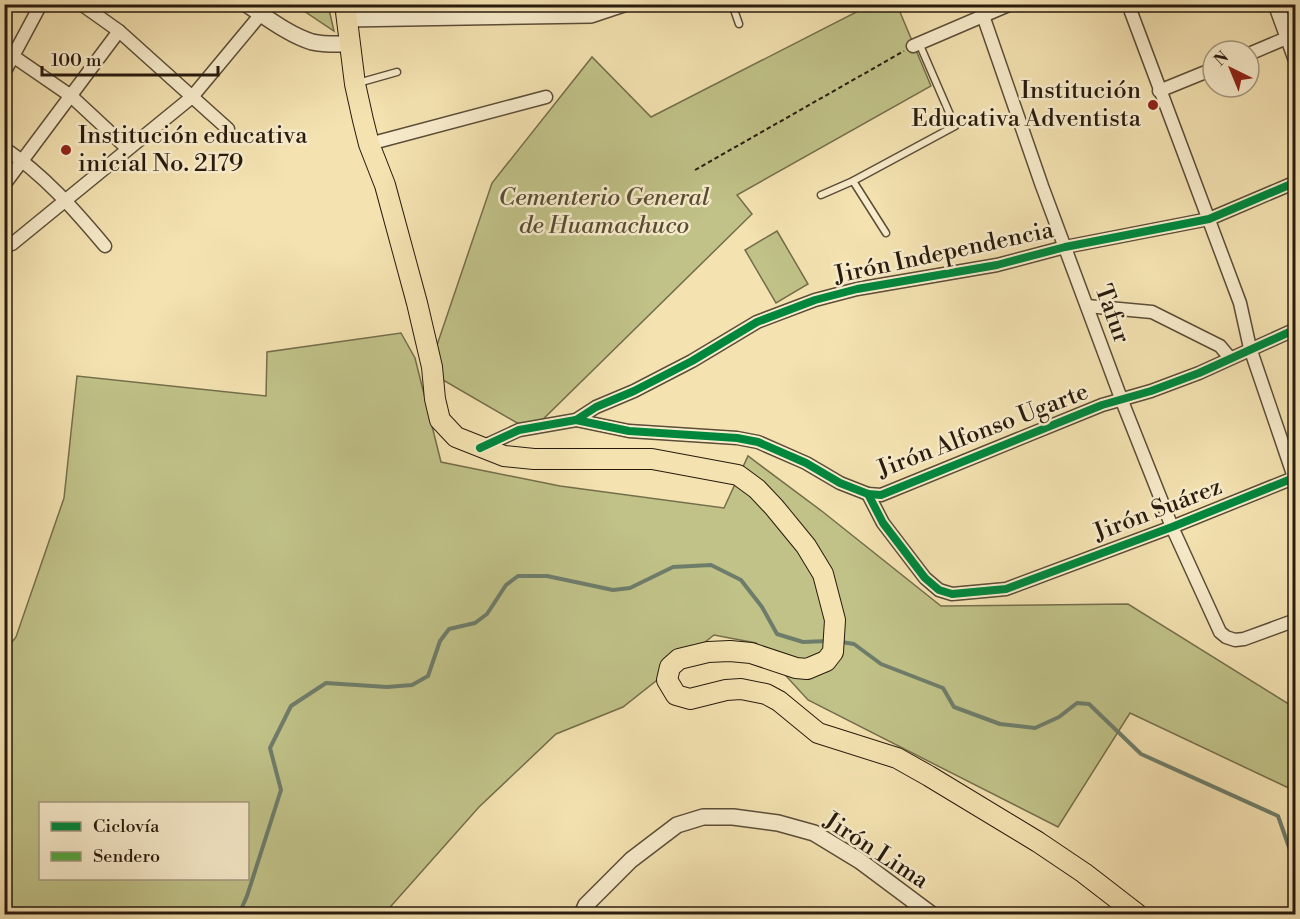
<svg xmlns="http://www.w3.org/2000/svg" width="1300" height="919" font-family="'Libre Bodoni',serif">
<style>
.green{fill:#c0c288;stroke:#746e4b;stroke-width:1.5;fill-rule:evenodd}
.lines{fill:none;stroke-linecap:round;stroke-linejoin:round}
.stream{stroke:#6e7d6b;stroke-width:4}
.service-casing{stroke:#5b4d37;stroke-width:9}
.minor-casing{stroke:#5b4d37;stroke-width:15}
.tertiary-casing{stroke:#5b4d37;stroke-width:18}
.trunk-casing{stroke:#281b0e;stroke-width:22}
.path{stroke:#281b0e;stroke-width:2;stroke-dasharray:4.5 3;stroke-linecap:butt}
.service{stroke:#f8eccc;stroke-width:6}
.minor{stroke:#f8eccc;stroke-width:12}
.tertiary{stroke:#f8eccc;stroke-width:15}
.trunk{stroke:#f4e2b1;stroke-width:20}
.quiet{stroke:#53a941;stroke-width:6;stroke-dasharray:12 6;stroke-linecap:butt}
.cycleway-casing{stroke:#f8eccc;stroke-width:11}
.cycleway{stroke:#00873e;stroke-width:8}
.poi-dot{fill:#8f2418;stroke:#f8eccc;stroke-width:2}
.labels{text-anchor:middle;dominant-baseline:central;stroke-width:5;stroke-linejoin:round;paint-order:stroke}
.poi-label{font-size:24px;fill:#281b0e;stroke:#f8eccc;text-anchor:end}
.park-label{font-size:24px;font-style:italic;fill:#564d33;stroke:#f8eccc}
.street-label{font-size:24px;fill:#281b0e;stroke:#f8eccc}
</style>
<rect width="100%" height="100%" fill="#f4e2b1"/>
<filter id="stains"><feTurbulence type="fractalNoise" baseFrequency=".00333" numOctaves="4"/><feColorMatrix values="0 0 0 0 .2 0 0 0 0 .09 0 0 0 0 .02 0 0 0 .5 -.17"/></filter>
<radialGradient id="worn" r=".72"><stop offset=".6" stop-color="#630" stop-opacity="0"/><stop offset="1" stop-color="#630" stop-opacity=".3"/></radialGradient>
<g class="green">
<polygon points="295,5 328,5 334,31"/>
<polygon points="870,5 897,5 931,86 737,195 752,214 531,431 443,380 436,348 492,183 592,57 651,117"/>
<polygon points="777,231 808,284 776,303 745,250"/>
<path d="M 401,333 L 415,358 L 441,462 L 560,486 L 724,508 L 748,456 L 823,512 L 941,606 L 1128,604 L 1295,708 L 1295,791 L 1130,713 L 1058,827 L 808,700 L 756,643 L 714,635 L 623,707 L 556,734 L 479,807 L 384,914 L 5,914 L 4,652 L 16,637 L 64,498 L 77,376 L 266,396 L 267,352 ZM 40,804 L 248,804 L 248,878 L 40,878 Z"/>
</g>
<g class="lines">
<g class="stream">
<polyline points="841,642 854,644 881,664 943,688 954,707 1000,724 1035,728 1059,717 1077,703 1089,704 1141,754 1278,816 1290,850 1296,858"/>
<polyline points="239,914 247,896 281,790 270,748 291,706 326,683 387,687 412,685 428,676 440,641 449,629 475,623 487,614 506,585 518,576 547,576 613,590 630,588 673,567 711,565 741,580 762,607 777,634 803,642 828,641"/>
</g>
<defs>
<g id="service">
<polyline points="732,4 739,24"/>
<polyline points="358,83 397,72"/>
<polyline points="853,181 886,233"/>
<polyline points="821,195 853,181 955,126 919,43"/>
</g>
<g id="minor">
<polyline points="81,4 119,31 228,129"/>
<polyline points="979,4 1042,186 1122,401 1172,527 1220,632 1226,637 1235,640 1244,639 1296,620"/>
<polyline points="1128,4 1240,303 1250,348 1296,483"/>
<polyline points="913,46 1011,4"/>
<polyline points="4,50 71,96 128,149"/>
<polyline points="1249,54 1296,34"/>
<polyline points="4,73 41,4"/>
<polyline points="1159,91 1213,69"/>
<polyline points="369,144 546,97"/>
<path d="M 4,148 C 44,175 74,209 105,246"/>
<polyline points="4,185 119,31"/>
<polyline points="4,241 12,244 192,97 261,14"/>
<polyline points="1087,306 1152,312 1220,346 1230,358"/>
<polyline points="576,420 629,431 737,438 758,442 806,463 840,483 868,494 881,495 1102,405 1151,391 1199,373 1296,329"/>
<polyline points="480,448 519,430 576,420 596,407 634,391 692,361 757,322 815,300 857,289 997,265 1065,247 1209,219 1296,182"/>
<polyline points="868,494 883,523 925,578 939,590 952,594 1006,589 1172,527 1296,477"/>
</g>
<g id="tertiary">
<path d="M 246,4 C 266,17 289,35 312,42 C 325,45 338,44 350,44"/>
<polyline points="1276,4 1296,59"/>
<polyline points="347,19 591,15 624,4"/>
<polyline points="582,914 586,905 631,860 677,825 703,817 733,817 778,823 814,833 860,861 931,914"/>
</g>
<polyline id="trunk" points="345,4 355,84 363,120 369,144 385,185 417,303 432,367 435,399 440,420 456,437 504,456 534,459 652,459 738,475 757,489 774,507 806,546 823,574 835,620 833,652 826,661 807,669 796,668 751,653 730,651 708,652 679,659 670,667 667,680 676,695 690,699 726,690 741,689 766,694 779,701 818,733 897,758 929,776 1038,842 1084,873 1137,914"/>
</defs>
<use href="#service" class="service-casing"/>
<use href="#minor" class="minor-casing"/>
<use href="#tertiary" class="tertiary-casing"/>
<use href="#trunk" class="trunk-casing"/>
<polyline class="path" points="695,170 904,51"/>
<use href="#service" class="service"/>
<use href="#minor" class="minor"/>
<use href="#tertiary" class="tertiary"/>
<use href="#trunk" class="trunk"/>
<polyline class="quiet" points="750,914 754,914"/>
<defs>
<g id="cycleway">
<polyline points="576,420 629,431 737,438 758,442 806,463 840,483 868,494 881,495 1102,405 1151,391 1199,373 1296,329"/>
<polyline points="480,448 519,430 576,420 596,407 634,391 692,361 757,322 815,300 857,289 997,265 1065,247 1209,219 1296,182"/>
<polyline points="868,494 883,523 925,578 939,590 952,594 1006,589 1172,527 1296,477"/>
</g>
</defs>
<use href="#cycleway" class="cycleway-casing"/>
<use href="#cycleway" class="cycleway"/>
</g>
<g class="poi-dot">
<circle cx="1153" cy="105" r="6"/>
<circle cx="66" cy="150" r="6"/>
</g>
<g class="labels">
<g class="poi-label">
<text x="1141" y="91">Institución<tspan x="1141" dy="28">Educativa Adventista</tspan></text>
<text x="78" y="136" text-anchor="start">Institución educativa<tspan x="78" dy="28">inicial No. 2179</tspan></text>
</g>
<g class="park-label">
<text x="604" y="198">Cementerio General<tspan x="604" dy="28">de Huamachuco</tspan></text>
</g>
<g class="street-label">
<text transform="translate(944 253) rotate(-12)">Jirón Independencia</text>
<text transform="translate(1112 314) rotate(70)">Tafur</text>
<text transform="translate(983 431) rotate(-21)">Jirón Alfonso Ugarte</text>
<text transform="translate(1158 510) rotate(-21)">Jirón Suárez</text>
<text transform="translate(876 851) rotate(33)">Jirón Lima</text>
</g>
</g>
<rect width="1300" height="919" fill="none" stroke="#f4e2b1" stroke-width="24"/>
<rect x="6" y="6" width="1288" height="907" fill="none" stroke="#281b0e" stroke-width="3"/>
<rect x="12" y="12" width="1276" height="895" fill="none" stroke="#281b0e" stroke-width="1.5"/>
<rect x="39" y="802" width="210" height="78" fill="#f8eccc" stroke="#a59880" stroke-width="1.5"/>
<rect x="51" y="822" width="30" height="9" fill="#00873e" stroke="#a59880" stroke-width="1.5"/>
<text x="93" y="832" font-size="18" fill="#281b0e">Ciclovía</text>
<rect x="51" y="852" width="30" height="9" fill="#53a941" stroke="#a59880" stroke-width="1.5"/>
<text x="93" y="862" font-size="18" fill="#281b0e">Sendero</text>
<g transform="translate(1231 69) rotate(317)"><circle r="28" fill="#f8eccc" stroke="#a59880" stroke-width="1.5"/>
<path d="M0-4.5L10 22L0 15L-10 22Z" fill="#8f2418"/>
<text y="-9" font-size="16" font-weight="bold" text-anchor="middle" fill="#281b0e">N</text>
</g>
<path d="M42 66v9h176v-9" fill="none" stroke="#281b0e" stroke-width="3"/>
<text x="51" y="66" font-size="18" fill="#281b0e" stroke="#f8eccc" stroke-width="4.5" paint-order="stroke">100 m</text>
<rect width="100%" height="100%" filter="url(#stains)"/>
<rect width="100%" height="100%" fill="url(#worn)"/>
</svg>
